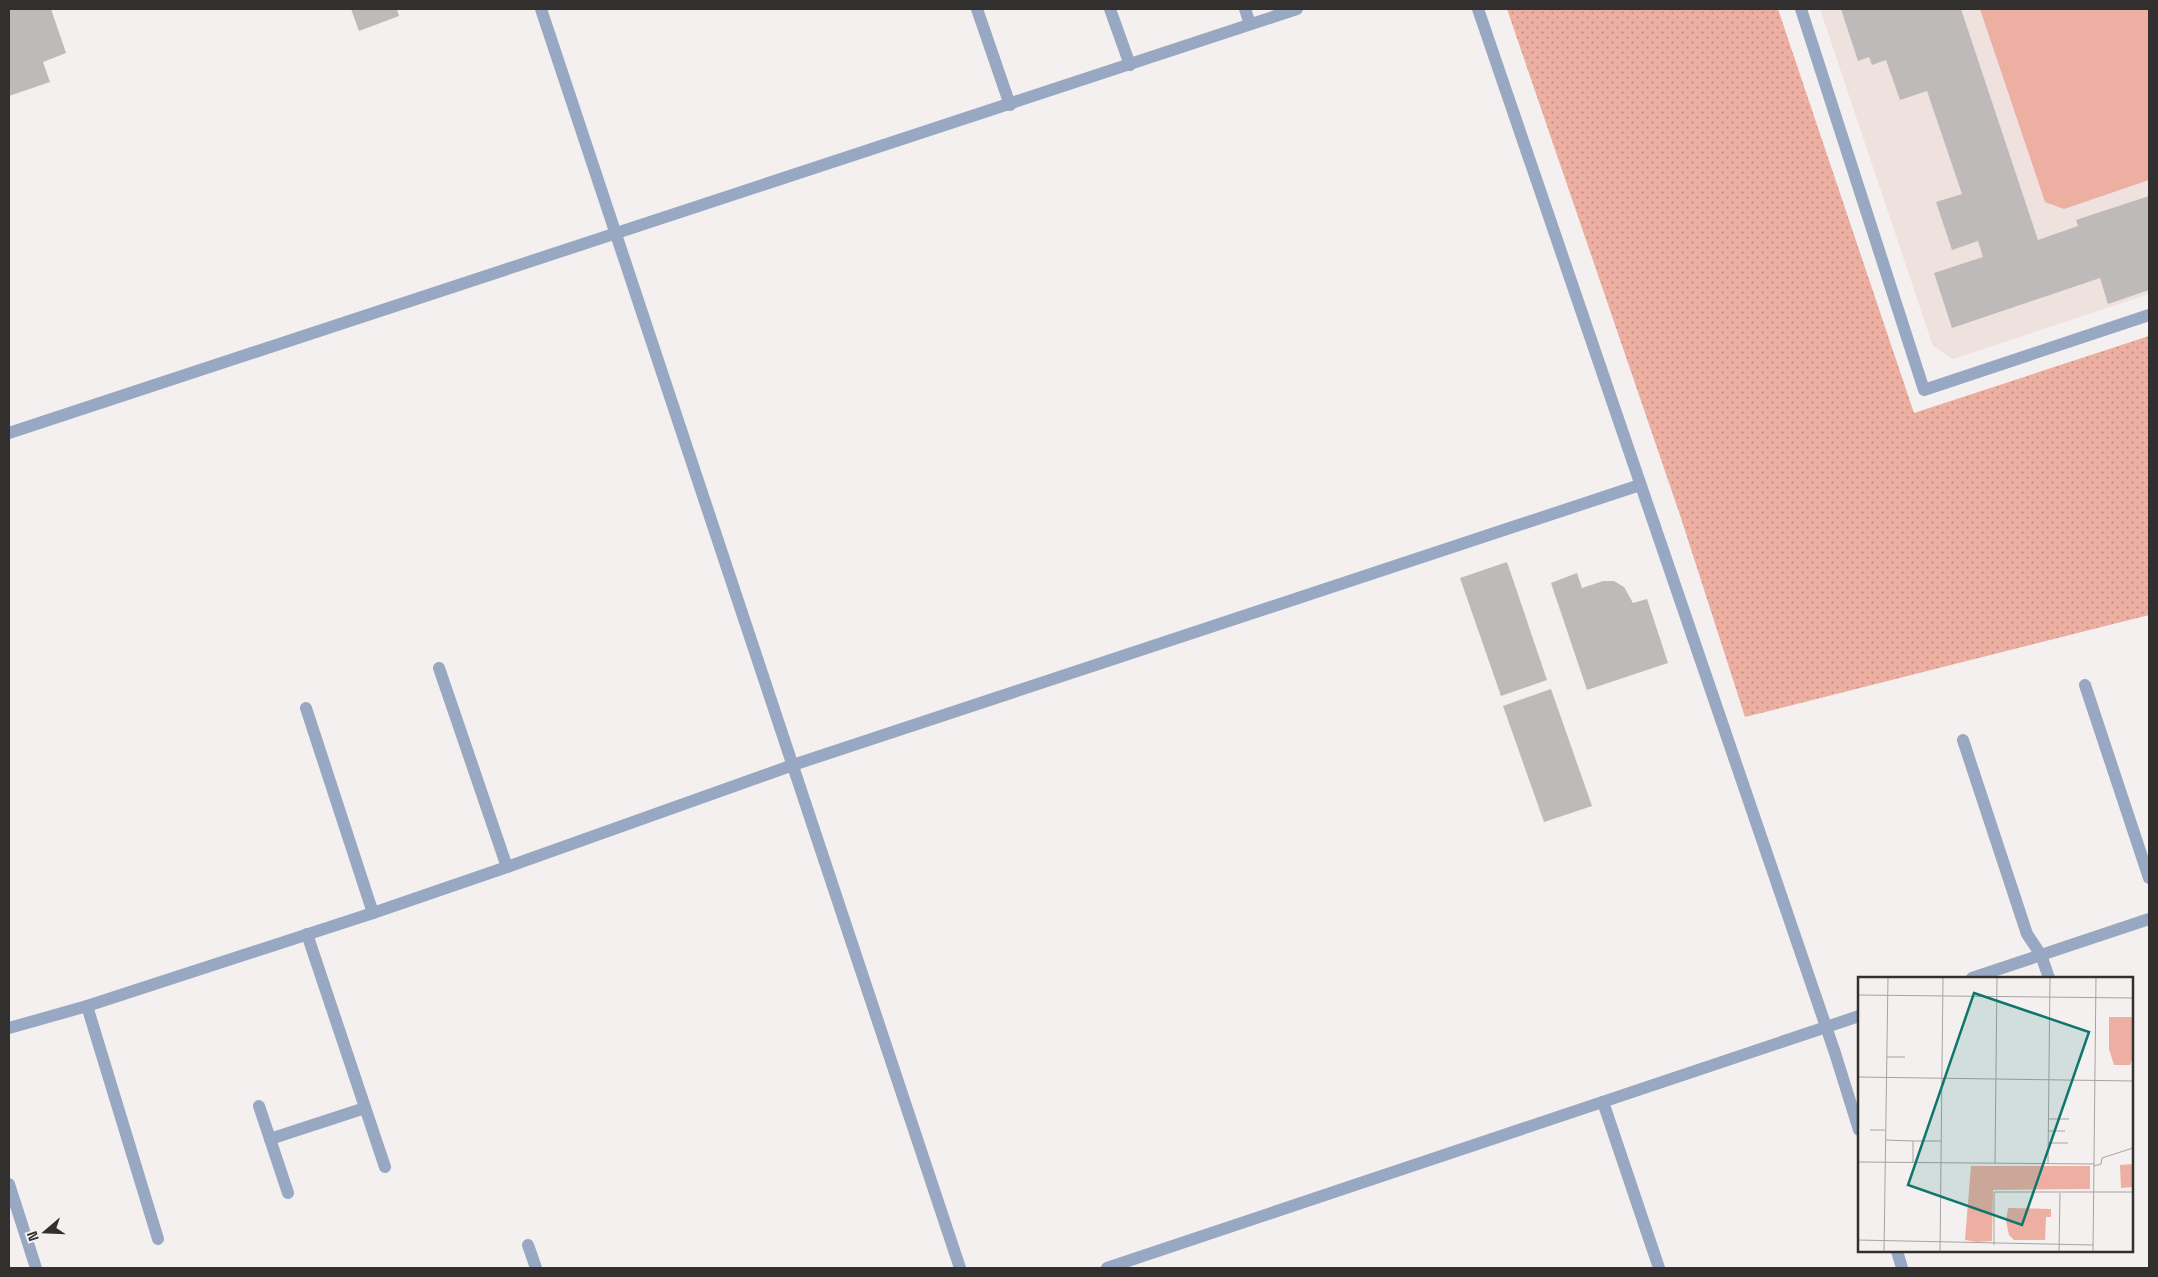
<svg xmlns="http://www.w3.org/2000/svg" width="2158" height="1277" font-family="'Space Grotesk',sans-serif">
<style>
.built{fill:#eee1de}
.park{fill:url(#park-dots)}
.pitch{fill:#ecafa2}
.building{fill:#bebab9}
.lines{fill:none;stroke-linecap:round;stroke-linejoin:round}
.minor{stroke:#98a7c2;stroke-width:12}
.inset-road{fill:none;stroke:#a6a3a2;stroke-width:1}
.view{fill:#0f766e;fill-opacity:0.15;stroke:#0f766e;stroke-width:2.5}
.inset-edge{fill:none;stroke:#31302f;stroke-width:2.5}
</style>
<defs>
<pattern id="park-dots" width="8" height="8" patternUnits="userSpaceOnUse" patternTransform="scale(1.25)"><rect width="8" height="8" fill="#ecafa2"/><path d="M2 2h.1M6 6h.1" fill="none" stroke="#c08f84" stroke-width="1.8" stroke-linecap="round"/></pattern>
</defs>
<rect width="100%" height="100%" fill="#f4f0ef"/>
<polygon class="built" points="1820,9 2149,9 2149,294 1953,359 1933,346"/>
<polygon class="park" points="1507,9 1778,9 1914,413 2149,336 2149,615 1745,717 1680,515"/>
<polygon class="pitch" points="1980,9 2149,9 2149,180 2064,209 2045,202"/>
<g class="building">
<polygon points="9,9 51,9 66,53 43,62 50,82 9,96"/>
<polygon points="351,9 397,9 399,16 359,31"/>
<polygon points="1841,9 1961,9 2038,240 2078,226 2076,220 2149,196 2149,290 2108,304 2100,278 1952,328 1934,273 1983,257 1978,241 1952,250 1936,202 1962,194 1927,91 1900,100 1886,60 1872,65 1869,57 1858,61"/>
<polygon points="1507,562 1547,680 1501,696 1460,578"/>
<polygon points="1577,573 1582,588 1603,581 1614,581 1624,587 1633,603 1647,599 1668,663 1587,690 1551,583"/>
<polygon points="1551,689 1592,806 1544,822 1503,706"/>
</g>
<g class="lines">
<g class="minor">
<polyline points="541,9 960,1268"/>
<polyline points="977,9 1010,105"/>
<polyline points="1110,9 1130,65"/>
<polyline points="1245,9 1250,24"/>
<polyline points="1478,9 1835,1053 1859,1130"/>
<polyline points="1801,9 1924,390 2149,315"/>
<path d="M 9,433 C 438,292 868,153 1297,9"/>
<polyline points="439,668 507,867"/>
<polyline points="2085,685 2149,878"/>
<polyline points="306,708 373,913"/>
<polyline points="1963,740 2027,934 2041,955 2049,978"/>
<polyline points="307,934 385,1167"/>
<polyline points="1972,978 2149,919"/>
<polyline points="87,1006 158,1239"/>
<polyline points="9,1028 87,1006 373,913 507,867 793,765 1640,485"/>
<polyline points="1603,1102 1659,1268"/>
<polyline points="259,1106 288,1193"/>
<polyline points="270,1139 365,1108"/>
<polyline points="9,1184 36,1268"/>
<polyline points="528,1245 536,1268"/>
<polyline points="1897,1251 1902,1268"/>
<polyline points="1107,1268 1859,1016"/>
</g>
</g>
<g transform="translate(1858 977)">
<rect width="275" height="275" fill="#f4f0ef"/>
<path d="M 275,187 L 275,210 L 263,211 L 262,188 ZM 113,189 L 232,189 L 232,212 L 135,213 L 134,264 L 119,265 L 107,263 Z" fill="#ecafa2"/>
<path d="M 251,40 L 275,40 L 275,81 L 272,88 L 256,88 L 251,72 ZM 150,231 L 193,232 L 193,240 L 188,240 L 187,263 L 156,263 L 151,258 L 148,244 Z" fill="#ecafa2"/>
<path class="inset-road" d="M 0,18 L 275,21M 29,80 L 47,80M 0,100 L 275,104M 190,142 L 211,142M 12,153 L 27,153M 190,154 L 207,154M 27,163 L 55,164 L 55,186M 55,164 L 83,164M 190,166 L 210,166M 0,185 L 236,187M 137,187 L 139,0M 190,187 L 192,0M 236,189 L 243,187 L 244,181 L 275,171M 0,263 L 235,268M 136,268 L 136,215 L 275,215M 26,275 L 30,0M 82,275 L 85,0M 201,275 L 202,216M 235,275 L 238,0"/>
<path class="view" d="M 116,16 L 231,55 L 164,248 L 50,208 Z"/>
<rect width="275" height="275" class="inset-edge"/>
</g>
<rect width="2158" height="1277" fill="none" stroke="#31302f" stroke-width="20"/>
<g transform="translate(45 1232) rotate(251)" stroke="#f4f0ef" stroke-width="4" paint-order="stroke">
<path d="M0-4L9 19L0 12L-9 19Z" fill="#31302f"/>
<text y="-8" font-size="14" font-weight="bold" text-anchor="middle" fill="#31302f">N</text>
</g>
</svg>
